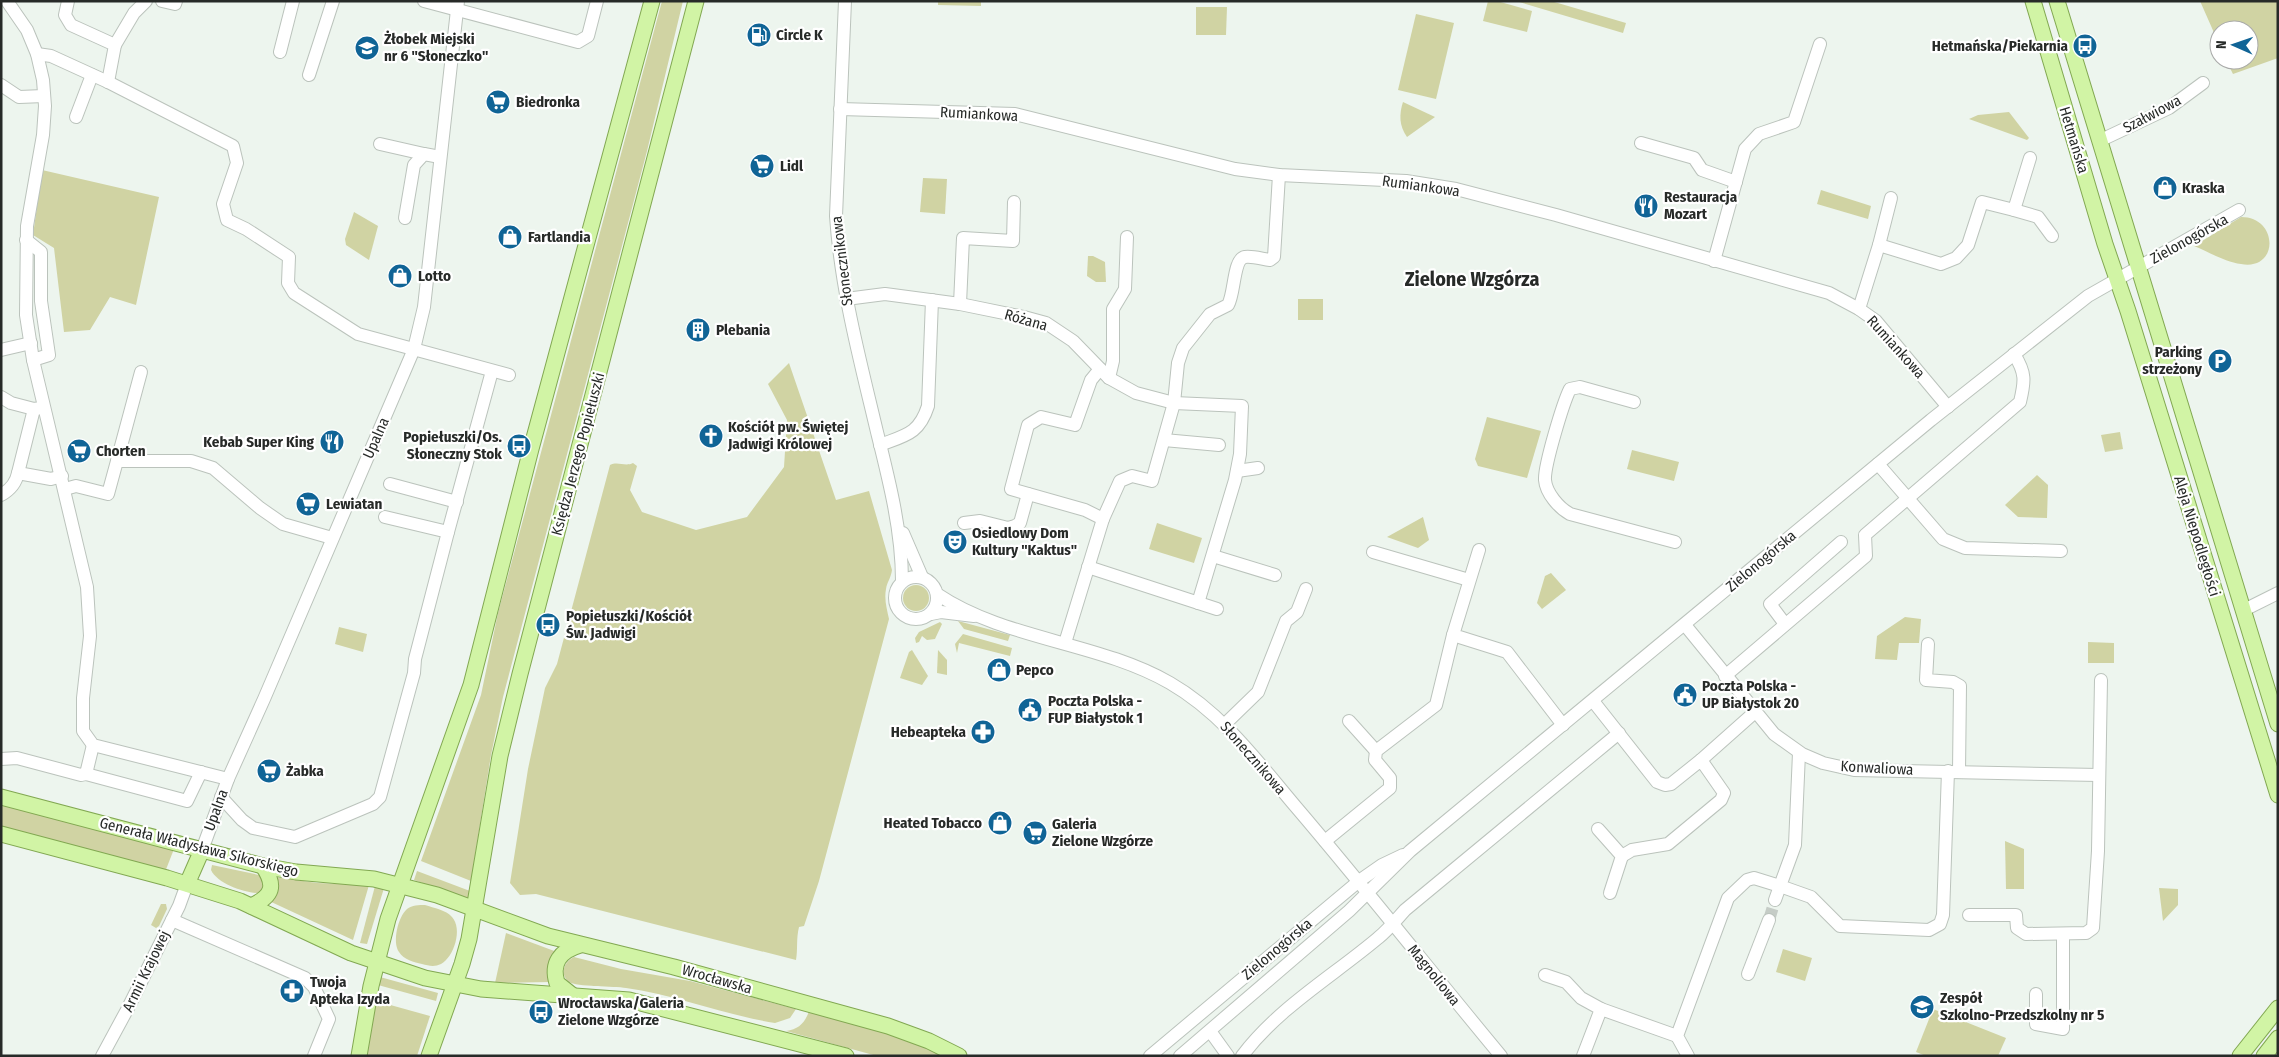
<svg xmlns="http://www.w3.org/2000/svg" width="2279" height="1057" font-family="'Fira Sans Condensed',sans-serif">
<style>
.green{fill:#d0d3a3}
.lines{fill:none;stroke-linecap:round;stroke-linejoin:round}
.minor-tunnel{stroke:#c5ccc6;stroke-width:12;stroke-dasharray:12 6;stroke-linecap:butt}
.minor-casing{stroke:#bbc3bc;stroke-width:14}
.major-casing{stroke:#82a852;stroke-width:17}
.minor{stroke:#fff;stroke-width:12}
.major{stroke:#d1f4a5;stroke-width:15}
.labels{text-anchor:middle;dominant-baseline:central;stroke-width:4.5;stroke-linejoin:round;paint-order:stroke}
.poi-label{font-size:15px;font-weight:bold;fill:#272a28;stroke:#fff;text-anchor:start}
.street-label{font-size:15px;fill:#272a28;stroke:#fff}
.district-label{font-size:20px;font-weight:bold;fill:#272a28;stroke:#fff}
</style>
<rect width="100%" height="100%" fill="#edf5ee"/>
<g class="green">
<polygon points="662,1 683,1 647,151 503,697 491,755 471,881 421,861 481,695 498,613"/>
<polygon points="938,1 981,1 981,6 938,5"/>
<polygon points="1488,1 1497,1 1532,11 1527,32 1483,21"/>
<polygon points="1516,1 1551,1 1626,23 1623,33"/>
<polygon points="2200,1 2278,1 2278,58 2233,74 2226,60 2249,60 2249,30 2219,30 2219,44"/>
<polygon points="1196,7 1227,7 1226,35 1196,35"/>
<polygon points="1416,14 1454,23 1436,99 1398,90"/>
<path d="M 1403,102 L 1435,117 L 1407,137 C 1399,126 1399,114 1403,102 Z"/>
<polygon points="2009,112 2029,138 2027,140 1969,119 1978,115"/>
<polygon points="42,170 159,197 136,305 110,297 90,330 64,332 54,248 33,235"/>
<polygon points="923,178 947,179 945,214 920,212"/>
<polygon points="1821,190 1871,206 1868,219 1817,204"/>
<polygon points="354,212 378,226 369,260 346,245 345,239"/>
<path d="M 2241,217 C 2279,217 2279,271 2241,264 C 2225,262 2209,252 2194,246 Z"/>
<polygon points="1088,256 1093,256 1105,262 1106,282 1096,282 1087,276"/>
<rect x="1298" y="299" width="25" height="21"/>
<path d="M 789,363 L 836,500 L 869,491 L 892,570 C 891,578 887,582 886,589 C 884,600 887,609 889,619 L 819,881 L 804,926 L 799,927 C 796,939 798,949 796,960 L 536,894 L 520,895 L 510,883 L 528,769 L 545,688 L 557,664 L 610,465 C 618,461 625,467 633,463 L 637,466 L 630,490 L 642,512 L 696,530 L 747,517 L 784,467 L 787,420 L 768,384 Z"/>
<polygon points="1487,417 1541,431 1527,478 1478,466 1475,459"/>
<polygon points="2120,432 2123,449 2105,452 2101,435"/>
<polygon points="1632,450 1679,462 1674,481 1627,469"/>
<polygon points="2037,475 2048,485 2047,518 2018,517 2005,505"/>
<polygon points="1423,517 1429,540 1418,548 1387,537"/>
<polygon points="1157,523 1202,538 1194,563 1149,549"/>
<polygon points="1551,573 1566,590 1542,609 1537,603 1545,576"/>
<circle cx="916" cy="598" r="13"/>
<polygon points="1905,617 1921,619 1919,643 1899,643 1897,660 1875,659 1877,636"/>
<polygon points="958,621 1010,635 1008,641 964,629"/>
<polygon points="940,622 942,624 935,639 927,640 922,636 919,642 916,643 915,638 919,632"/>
<polygon points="339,627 367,634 363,652 335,644"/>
<polygon points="963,634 1012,648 1010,656 959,643 957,653 955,644"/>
<polygon points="2088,642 2114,643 2114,663 2088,663"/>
<polygon points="912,650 928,676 922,685 900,678 909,652"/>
<polygon points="938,650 947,660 947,675 937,673"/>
<polygon points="1,804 174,849 165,872 1,827"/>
<polygon points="2005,841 2024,849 2024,889 2006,889"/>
<path d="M 212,865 L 259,875 L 263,877 L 266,885 L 260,893 L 256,893 C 242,892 217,883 211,870 Z"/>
<polygon points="417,871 470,891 468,900 414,880"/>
<polygon points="276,877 317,883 369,885 353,940 267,900"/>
<polygon points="375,886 384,888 367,944 360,943"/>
<polygon points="2159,888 2178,889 2178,905 2163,921"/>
<polygon points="161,904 166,904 167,909 159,926 156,928 151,925"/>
<path d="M 425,905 C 434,908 446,910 452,917 C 463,929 454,957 441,964 C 435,967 429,966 422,964 C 414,962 404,960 399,952 C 392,942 398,917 407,909 C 412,905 419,905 425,905 Z"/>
<polygon points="506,933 557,952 552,982 495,983"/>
<polygon points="1783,949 1812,958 1805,981 1776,972"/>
<path d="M 574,957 L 621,969 L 690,981 L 796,1009 L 790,1018 L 775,1023 C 725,1015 676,995 626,988 C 615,986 576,987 569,982 C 559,974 564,962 574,957 Z"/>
<polygon points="380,977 438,993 436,1001 378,985"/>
<polygon points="376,1001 430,1016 417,1056 367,1056"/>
<polygon points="1933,1009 2006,1038 1998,1056 1926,1056 1916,1052"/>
<path d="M 809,1011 L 896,1035 L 949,1056 L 877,1056 L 786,1031 C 799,1029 805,1023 809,1011 Z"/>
</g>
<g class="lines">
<polyline class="minor-tunnel" points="1769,920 1775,900"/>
<defs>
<g id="minor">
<polyline points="7,1 27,30 37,54 43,80 45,106 43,135 27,226 26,315 33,360 87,587 90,636 83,698 83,731 93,745 228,779"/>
<polyline points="68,1 65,15 71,25 115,45 108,82"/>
<polyline points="162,1 175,4 176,1"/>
<polyline points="424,1 578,42 588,36 597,1"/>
<path d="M 845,1 L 836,216 C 841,290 860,360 877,432 C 889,480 902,531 902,581"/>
<polyline points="115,45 134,13 146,1"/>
<polyline points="280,52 293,1"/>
<polyline points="37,54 51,56 108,82 233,146 237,163 223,204 227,220 246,229 289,257 288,283 294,293 358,334 509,375"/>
<polyline points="309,75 333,1"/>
<polyline points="1,85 19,97 44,96"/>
<polyline points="840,109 1015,114 1235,169 1279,175 1406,181 1456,189 1556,215 1829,293 1859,309 1876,321 1948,407"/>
<polyline points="76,117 92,75"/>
<polyline points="2099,141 2169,108 2203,83"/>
<polyline points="1641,143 1694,158 1702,170 1736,182"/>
<polyline points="380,144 424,154"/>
<polyline points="2014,210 2038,217 2052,236"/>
<polyline points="405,218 414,165 424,154 440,157"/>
<polyline points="26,240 41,252 41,301 49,355 33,360"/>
<polyline points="1879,245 1891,198"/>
<polyline points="1714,261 1745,149 1759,134 1794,122 1820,44"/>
<polyline points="846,299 885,294 960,304 1024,317 1046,323 1073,341 1109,378 1136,393 1174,403 1242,406 1240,454 1235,480 1198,603"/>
<polyline points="960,304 963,238 1013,241 1014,202"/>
<polyline points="1859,309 1879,245 1941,264 1956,258 1968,245 1982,202 2014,210 2030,158"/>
<polyline points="1,350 31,343"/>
<polyline points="1100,369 1091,380 1075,425 1041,417 1028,425 1011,489 1085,510 1103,519"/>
<polyline points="1109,378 1113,361 1113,309 1125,289 1127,237"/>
<polyline points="1,397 11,403 34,409 41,408"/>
<path d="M 1634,402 L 1580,387 L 1570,389 C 1563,403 1544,466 1545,480 C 1546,493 1559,508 1570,514 L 1675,542"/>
<polyline points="1164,440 1219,445"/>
<path d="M 880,445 C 906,435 919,434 928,406 L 932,300"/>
<polyline points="117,461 141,372"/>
<polyline points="1878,464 1943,539 1965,548 2061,551"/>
<polyline points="1237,471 1258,468"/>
<polyline points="18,473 34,409"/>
<polyline points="390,484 457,502"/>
<polyline points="65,489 76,486 108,494 117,461 191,461 213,468 260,508 283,524 332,538"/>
<path d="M 1,495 C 10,490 16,483 18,473 L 51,479 L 62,476"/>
<polyline points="964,523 980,521 1008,528 1015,526 1020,523 1028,494"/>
<polyline points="448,532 492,371"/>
<polyline points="903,533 922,577"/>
<polyline points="1479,550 1453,635 1507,652 1563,725"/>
<polyline points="1373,552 1469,580"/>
<polyline points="1213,556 1275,575"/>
<polyline points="1088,567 1217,609"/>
<circle cx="916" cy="598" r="21"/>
<path d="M 937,594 C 1005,640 1099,642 1170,683 C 1222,713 1258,762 1296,807 C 1366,889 1432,973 1501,1056"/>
<polyline points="2244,610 2278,593"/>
<polyline points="931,614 941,612 974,616"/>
<polyline points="1785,624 1770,604 1841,542"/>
<polyline points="1685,625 1774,734 1802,754 1823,763 1854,770 2099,775"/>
<path d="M 1065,643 L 1103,519 L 1120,481 L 1132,476 L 1152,481 L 1174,403 L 1178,363 L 1183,348 L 1210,314 L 1228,305 C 1235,293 1233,259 1245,257 C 1253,256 1262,259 1270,260 L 1274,257 L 1279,175"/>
<polyline points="1928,644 1926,680 1953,682 1960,686 1959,772"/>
<path d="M 1725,676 L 1866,556 L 1865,535 L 2020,402 C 2025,381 2026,373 2014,354"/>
<polyline points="1593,701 1657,782 1665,785 1671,784 1701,760 1724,793 1721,800 1668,844 1632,850 1622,856"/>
<polyline points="1349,721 1376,751"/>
<polyline points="1225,724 1258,692 1286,621 1297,612 1306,589"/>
<polyline points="1799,753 1795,845 1780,886 1811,897 1840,926 1929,930 1940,924 1943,915 1948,771"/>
<polyline points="1,759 17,758 81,775 86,774 93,745"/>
<polyline points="1701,760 1755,712"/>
<polyline points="86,774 187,801 201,772"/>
<polyline points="221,797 242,820 253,828 295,837 373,804 380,797 414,673 415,659 448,532 385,517"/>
<polyline points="1598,829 1622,856 1610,893"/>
<polyline points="1325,841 1390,788 1390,778 1375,760 1376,751 1436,705 1453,635"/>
<polyline points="202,850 228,779 264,699 414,349 424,307 458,1"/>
<polyline points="1969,915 2016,915 2017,928 2026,934 2086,933 2093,928 2098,851 2101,680"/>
<polyline points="172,920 305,978 314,987 329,1019 314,1056"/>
<polyline points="1748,974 1769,920"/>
<polyline points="1545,975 1566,982 1581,998 1601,1009 1583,1056"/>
<polyline points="2036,994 2036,1024 2063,1029 2063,934"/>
<polyline points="1601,1009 1677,1036"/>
<polyline points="1210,1031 1228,1056"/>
<polyline points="102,1056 128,1008 179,906 187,884"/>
<polyline points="1150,1056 1359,881 1382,865 1403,855"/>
<polyline points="1180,1056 1349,911 1410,851 1931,420 2088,296 2239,210"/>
<path d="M 1242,1056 C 1278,1008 1333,976 1378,938 C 1388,930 1396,920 1405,910 L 1619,733"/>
<polyline points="1688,1056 1677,1036 1728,898 1747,880 1754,878 1780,886 1775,900"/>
</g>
<g id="major">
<polyline points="2033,1 2105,244 2128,311 2278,795"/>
<polyline points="2057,1 2278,724"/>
<polyline points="1,797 263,866 296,872 374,879 437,895 548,936 674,967 888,1026 929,1041 959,1056"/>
<polyline points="1,834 167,878 240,901 351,953 425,978 481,989 629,1000 846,1056"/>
<polyline points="187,884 202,850"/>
<path d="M 251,906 C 273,896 276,886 263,866"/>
<path d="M 572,995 L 557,983 C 551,963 560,951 580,945"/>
<polyline points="359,1056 371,986 388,919 471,685 531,449 652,1"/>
<polyline points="429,1056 462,964 469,939 500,756 520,674 696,1"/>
<polyline points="2240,1056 2278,1008"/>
<polyline points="2264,1056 2278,1038"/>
</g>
</defs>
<use href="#minor" class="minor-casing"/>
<use href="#major" class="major-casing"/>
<use href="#minor" class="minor"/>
<use href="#major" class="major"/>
</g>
<defs>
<symbol id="fuel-disc" viewBox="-11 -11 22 22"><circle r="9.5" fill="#106496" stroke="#fff"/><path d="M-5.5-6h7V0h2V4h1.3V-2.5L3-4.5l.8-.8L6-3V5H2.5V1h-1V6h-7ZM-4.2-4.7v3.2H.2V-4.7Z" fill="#fff"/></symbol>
<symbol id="bus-disc" viewBox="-11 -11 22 22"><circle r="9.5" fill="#106496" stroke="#fff"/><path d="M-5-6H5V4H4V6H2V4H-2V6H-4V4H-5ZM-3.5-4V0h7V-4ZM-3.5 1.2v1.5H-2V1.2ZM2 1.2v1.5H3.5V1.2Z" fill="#fff"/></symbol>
<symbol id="school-disc" viewBox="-11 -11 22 22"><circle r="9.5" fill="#106496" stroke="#fff"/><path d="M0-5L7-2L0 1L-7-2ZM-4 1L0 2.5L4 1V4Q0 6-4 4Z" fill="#fff"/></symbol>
<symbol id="supermarket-disc" viewBox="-11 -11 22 22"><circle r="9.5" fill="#106496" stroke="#fff"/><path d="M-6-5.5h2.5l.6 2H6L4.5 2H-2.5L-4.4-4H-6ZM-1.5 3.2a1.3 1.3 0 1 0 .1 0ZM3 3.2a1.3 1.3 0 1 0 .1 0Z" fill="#fff"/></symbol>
<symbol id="shop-disc" viewBox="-11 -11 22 22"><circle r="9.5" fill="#106496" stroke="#fff"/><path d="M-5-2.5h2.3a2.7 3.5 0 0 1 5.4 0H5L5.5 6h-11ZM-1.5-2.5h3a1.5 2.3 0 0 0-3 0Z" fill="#fff"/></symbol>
<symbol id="restaurant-disc" viewBox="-11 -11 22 22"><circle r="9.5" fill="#106496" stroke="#fff"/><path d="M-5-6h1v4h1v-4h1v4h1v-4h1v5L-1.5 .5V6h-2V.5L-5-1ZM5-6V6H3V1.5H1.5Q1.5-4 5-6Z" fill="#fff"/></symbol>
<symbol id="building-disc" viewBox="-11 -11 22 22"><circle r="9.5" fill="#106496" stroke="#fff"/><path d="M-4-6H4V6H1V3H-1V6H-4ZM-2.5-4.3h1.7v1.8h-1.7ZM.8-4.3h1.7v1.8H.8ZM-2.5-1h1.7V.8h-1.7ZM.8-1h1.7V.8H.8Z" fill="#fff"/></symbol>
<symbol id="parking-disc" viewBox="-11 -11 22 22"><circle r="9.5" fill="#106496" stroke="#fff"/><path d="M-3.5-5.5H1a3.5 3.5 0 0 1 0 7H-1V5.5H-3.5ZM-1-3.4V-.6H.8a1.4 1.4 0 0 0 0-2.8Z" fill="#fff"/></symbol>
<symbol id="church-disc" viewBox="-11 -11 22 22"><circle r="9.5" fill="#106496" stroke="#fff"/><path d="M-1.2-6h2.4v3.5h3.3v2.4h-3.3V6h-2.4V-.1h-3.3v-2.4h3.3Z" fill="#fff"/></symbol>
<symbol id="theatre-disc" viewBox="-11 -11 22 22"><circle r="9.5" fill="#106496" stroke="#fff"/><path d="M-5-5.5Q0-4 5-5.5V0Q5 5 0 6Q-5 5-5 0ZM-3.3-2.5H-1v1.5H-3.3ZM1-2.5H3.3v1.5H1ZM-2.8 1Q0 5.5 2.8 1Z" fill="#fff"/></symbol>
<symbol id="civic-disc" viewBox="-11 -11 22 22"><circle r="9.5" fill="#106496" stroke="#fff"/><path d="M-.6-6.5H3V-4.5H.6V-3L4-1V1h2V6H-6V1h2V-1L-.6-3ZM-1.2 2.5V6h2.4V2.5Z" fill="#fff"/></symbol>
<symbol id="pharmacy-disc" viewBox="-11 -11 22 22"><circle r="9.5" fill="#106496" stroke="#fff"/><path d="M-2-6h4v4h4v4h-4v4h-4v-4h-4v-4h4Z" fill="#fff"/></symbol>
</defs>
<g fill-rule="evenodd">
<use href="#fuel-disc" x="745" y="21" width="28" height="28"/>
<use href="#bus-disc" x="2071" y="32" width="28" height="28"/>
<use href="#school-disc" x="353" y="34" width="28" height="28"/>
<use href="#supermarket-disc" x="484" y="88" width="28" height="28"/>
<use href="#supermarket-disc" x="748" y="152" width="28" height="28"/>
<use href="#shop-disc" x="2151" y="174" width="28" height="28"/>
<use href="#restaurant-disc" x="1632" y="192" width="28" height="28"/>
<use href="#shop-disc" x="496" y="223" width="28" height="28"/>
<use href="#shop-disc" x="386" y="262" width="28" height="28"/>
<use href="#building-disc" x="684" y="316" width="28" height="28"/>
<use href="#parking-disc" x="2206" y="347" width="28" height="28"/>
<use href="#church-disc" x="697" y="422" width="28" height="28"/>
<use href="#restaurant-disc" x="318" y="428" width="28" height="28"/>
<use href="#bus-disc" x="505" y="432" width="28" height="28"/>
<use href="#supermarket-disc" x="65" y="437" width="28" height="28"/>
<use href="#supermarket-disc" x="294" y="490" width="28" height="28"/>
<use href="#theatre-disc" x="941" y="528" width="28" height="28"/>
<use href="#bus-disc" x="534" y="611" width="28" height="28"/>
<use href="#shop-disc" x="985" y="656" width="28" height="28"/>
<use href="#civic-disc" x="1671" y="681" width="28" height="28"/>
<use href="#civic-disc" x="1016" y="696" width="28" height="28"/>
<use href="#pharmacy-disc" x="969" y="718" width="28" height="28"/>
<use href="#supermarket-disc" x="255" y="757" width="28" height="28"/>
<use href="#shop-disc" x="986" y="809" width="28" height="28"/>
<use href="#supermarket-disc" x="1021" y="819" width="28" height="28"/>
<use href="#pharmacy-disc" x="278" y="977" width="28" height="28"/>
<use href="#school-disc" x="1908" y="993" width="28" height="28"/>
<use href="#bus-disc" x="527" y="998" width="28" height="28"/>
</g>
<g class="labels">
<g class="poi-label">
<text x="776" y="35">Circle K</text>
<text x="384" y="39">Żłobek Miejski<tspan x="384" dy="17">nr 6 "Słoneczko"</tspan></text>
<text x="2068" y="46" text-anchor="end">Hetmańska/Piekarnia</text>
<text x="516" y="102">Biedronka</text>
<text x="780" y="166">Lidl</text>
<text x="2182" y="188">Kraska</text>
<text x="1664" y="197">Restauracja<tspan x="1664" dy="17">Mozart</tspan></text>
<text x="528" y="237">Fartlandia</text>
<text x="418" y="276">Lotto</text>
<text x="716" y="330">Plebania</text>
<text x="2202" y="352" text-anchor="end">Parking<tspan x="2202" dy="17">strzeżony</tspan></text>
<text x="728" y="427">Kościół pw. Świętej<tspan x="728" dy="17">Jadwigi Królowej</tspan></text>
<text x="502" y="437" text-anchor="end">Popiełuszki/Os.<tspan x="502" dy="17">Słoneczny Stok</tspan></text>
<text x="314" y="442" text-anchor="end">Kebab Super King</text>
<text x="96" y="451">Chorten</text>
<text x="326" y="504">Lewiatan</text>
<text x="972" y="533">Osiedlowy Dom<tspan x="972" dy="17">Kultury "Kaktus"</tspan></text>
<text x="566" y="616">Popiełuszki/Kościół<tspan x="566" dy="17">Św. Jadwigi</tspan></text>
<text x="1016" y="670">Pepco</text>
<text x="1702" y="686">Poczta Polska -<tspan x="1702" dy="17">UP Białystok 20</tspan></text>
<text x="1048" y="701">Poczta Polska -<tspan x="1048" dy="17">FUP Białystok 1</tspan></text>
<text x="966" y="732" text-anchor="end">Hebeapteka</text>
<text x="286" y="771">Żabka</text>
<text x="982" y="823" text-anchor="end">Heated Tobacco</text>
<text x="1052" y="824">Galeria<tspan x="1052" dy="17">Zielone Wzgórze</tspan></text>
<text x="310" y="982">Twoja<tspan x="310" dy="17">Apteka Izyda</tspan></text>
<text x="1940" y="998">Zespół<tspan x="1940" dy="17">Szkolno-Przedszkolny nr 5</tspan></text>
<text x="558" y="1003">Wrocławska/Galeria<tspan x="558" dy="17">Zielone Wzgórze</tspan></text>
</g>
<g class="street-label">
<text transform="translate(979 114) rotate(3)">Rumiankowa</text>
<text transform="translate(2152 114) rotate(-28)">Szałwiowa</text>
<text transform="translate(2074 140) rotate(73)">Hetmańska</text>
<text transform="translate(1421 186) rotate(8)">Rumiankowa</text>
<text transform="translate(2189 239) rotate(-29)">Zielonogórska</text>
<text transform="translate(842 261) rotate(-97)">Słonecznikowa</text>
<text transform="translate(1026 320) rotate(16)">Różana</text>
<text transform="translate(1896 347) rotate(48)">Rumiankowa</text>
<text transform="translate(376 438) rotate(-66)">Upalna</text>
<text transform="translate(578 454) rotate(-75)">Księdza Jerzego Popiełuszki</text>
<text transform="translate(2197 536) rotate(73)">Aleja Niepodległości</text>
<text transform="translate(1761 561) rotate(-40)">Zielonogórska</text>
<text transform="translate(1253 758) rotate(49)">Słonecznikowa</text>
<text transform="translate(1877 768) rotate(3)">Konwaliowa</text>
<text transform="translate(216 810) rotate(-70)">Upalna</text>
<text transform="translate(199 847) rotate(14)">Generała Władysława Sikorskiego</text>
<text transform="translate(1277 949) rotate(-40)">Zielonogórska</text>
<text transform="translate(146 971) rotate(-64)">Armii Krajowej</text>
<text transform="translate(1434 975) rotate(51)">Magnoliowa</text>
<text transform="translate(717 979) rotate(16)">Wrocławska</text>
</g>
<g class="district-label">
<text x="1472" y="279">Zielone Wzgórza</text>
</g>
</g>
<rect width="2279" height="1057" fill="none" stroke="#272a28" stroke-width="5"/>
<g transform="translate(2234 45) rotate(272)"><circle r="24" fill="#ffffff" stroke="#a9aaa9"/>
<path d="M0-4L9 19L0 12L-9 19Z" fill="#106496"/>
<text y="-8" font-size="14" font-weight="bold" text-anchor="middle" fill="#272a28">N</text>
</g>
</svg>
